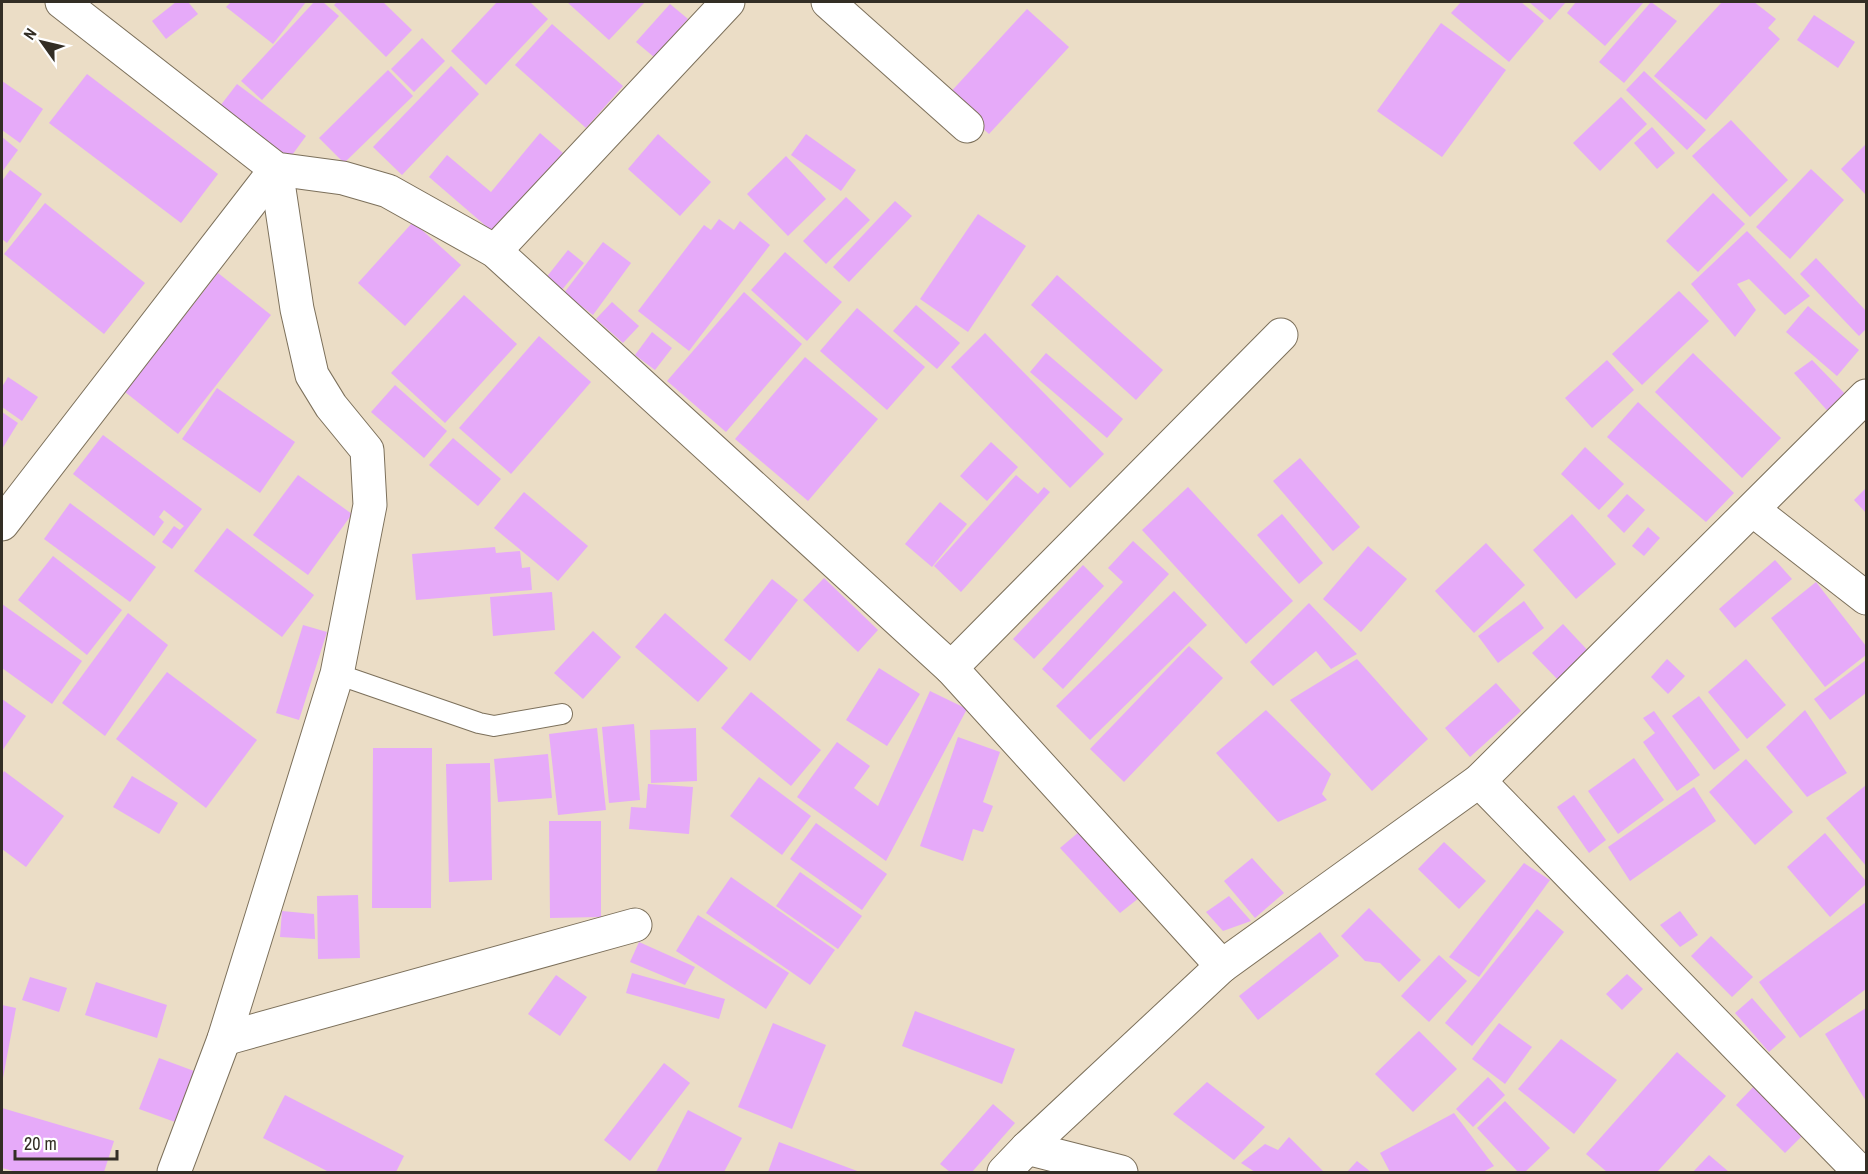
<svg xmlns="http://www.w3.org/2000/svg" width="1868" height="1174" font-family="'Archivo Narrow',sans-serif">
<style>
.building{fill:#e6aaf9}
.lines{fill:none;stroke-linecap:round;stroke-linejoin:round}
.lane-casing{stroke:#7c705b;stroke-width:22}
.street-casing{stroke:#7c705b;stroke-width:35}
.lane{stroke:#fff;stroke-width:20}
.street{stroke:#fff;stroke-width:33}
</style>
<rect width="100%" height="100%" fill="#ebddc6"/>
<g class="building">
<polygon points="176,2 188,2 198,14 166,39 152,21"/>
<polygon points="231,2 306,2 273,44 226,7"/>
<polygon points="314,2 323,2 339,16 262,100 241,81"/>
<polygon points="337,2 383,2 412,30 386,57 334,5"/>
<polygon points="497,2 530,2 548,19 486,85 451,51"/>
<polygon points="567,2 645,2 609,40"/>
<polygon points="1461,2 1521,2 1544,21 1509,62 1451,13"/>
<polygon points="1529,2 1566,2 1550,20"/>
<polygon points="1576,2 1644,2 1605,46 1567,13"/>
<polygon points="1651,2 1677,21 1624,83 1599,62"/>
<polygon points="1722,2 1754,2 1776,19 1768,28 1780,39 1706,120 1654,76"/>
<polygon points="670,4 688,19 654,57 636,42"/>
<polygon points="1027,9 1069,47 989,134 947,96"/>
<polygon points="1814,15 1855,42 1838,68 1797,40"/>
<polygon points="1441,23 1506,70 1442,157 1377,111"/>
<polygon points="552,24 623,86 586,128 515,65"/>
<polygon points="422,38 445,61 414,92 391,69"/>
<polygon points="451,66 479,94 402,175 373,147"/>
<polygon points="388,70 413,96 344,163 319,138"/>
<polygon points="1644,71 1706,130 1687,150 1626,90"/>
<polygon points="87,74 218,174 181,223 49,123"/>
<polygon points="2,81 43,109 20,143 2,130"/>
<polygon points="237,84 306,136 287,162 217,110"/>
<polygon points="1621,97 1647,124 1600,171 1573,143"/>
<polygon points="1731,120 1788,180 1750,217 1692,156"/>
<polygon points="1652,127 1675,153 1657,169 1634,143"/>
<polygon points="540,133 563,153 494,233 429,177 447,155 491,192"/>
<polygon points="658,134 711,182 680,216 628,169"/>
<polygon points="806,134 856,170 841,191 791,155"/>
<polygon points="2,137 18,150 2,172"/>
<polygon points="1866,144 1866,195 1841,169"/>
<polygon points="786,156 826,199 788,236 747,194"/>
<polygon points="1811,169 1844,200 1790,259 1756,227"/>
<polygon points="10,170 42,194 7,243 2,239 2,181"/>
<polygon points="1713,193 1745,224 1698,272 1666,241"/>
<polygon points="846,197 870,220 826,264 803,241"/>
<polygon points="895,201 912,216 849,282 833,267"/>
<polygon points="45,203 145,283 104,334 4,254"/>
<polygon points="978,214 1026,246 968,332 920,299"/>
<polygon points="719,219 734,230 740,221 770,245 689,351 638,311 704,225 711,230"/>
<polygon points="413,222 461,265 405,326 358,283"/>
<polygon points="1747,231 1810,296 1785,315 1749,279 1737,284 1756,310 1735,337 1691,284"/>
<polygon points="603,242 631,263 593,315 564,293"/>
<polygon points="568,250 584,263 561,291 545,279"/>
<polygon points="785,252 842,302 807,341 751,290"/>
<polygon points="1816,258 1866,311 1866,329 1859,336 1800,274"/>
<polygon points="218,273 271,315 178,434 125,392"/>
<polygon points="1057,275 1163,370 1136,400 1031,305"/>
<polygon points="1679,291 1709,321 1642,385 1612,354"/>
<polygon points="744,292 802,344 726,432 667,381"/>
<polygon points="464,295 517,344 445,423 391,373"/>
<polygon points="612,302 639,326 623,343 596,319"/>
<polygon points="916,305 960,343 937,369 893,331"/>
<polygon points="1808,306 1859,350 1837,376 1786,332"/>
<polygon points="857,308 925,367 887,410 820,351"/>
<polygon points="652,332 672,348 655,370 635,355"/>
<polygon points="985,333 1104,454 1070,488 951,367"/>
<polygon points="539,336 591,382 511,474 459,428"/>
<polygon points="1046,353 1123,419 1107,438 1030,372"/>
<polygon points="1693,353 1781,438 1742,478 1655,392"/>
<polygon points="805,357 878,419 808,501 735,439"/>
<polygon points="1607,360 1634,390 1592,428 1565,398"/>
<polygon points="1812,360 1850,399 1832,416 1794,373"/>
<polygon points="8,377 38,397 22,421 2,407 2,387"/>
<polygon points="395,385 447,431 424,458 371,412"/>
<polygon points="217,388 295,442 260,493 182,439"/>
<polygon points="1638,402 1734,493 1706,522 1607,437"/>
<polygon points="2,412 18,423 2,449"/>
<polygon points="103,435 202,509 172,549 162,542 174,526 180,530 184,526 164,510 159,517 164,522 154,536 73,474"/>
<polygon points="453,438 501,479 478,506 429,465"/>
<polygon points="991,442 1018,467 987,501 960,476"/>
<polygon points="1585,447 1624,484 1599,510 1561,474"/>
<polygon points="1300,458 1360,527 1333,551 1273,481"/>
<polygon points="298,475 352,514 308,575 253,535"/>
<polygon points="1016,475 1038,494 1044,487 1050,492 961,592 934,566"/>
<polygon points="1188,487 1293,601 1246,644 1142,530"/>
<polygon points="1866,488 1866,513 1854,500"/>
<polygon points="524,492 588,546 558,581 494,528"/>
<polygon points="1627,494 1645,510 1624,533 1607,516"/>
<polygon points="940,502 967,524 932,567 905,544"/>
<polygon points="70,503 156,567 130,602 44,539"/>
<polygon points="1282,514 1323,563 1299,584 1257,535"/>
<polygon points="1572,514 1616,564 1576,599 1533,550"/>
<polygon points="1648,527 1660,538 1644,556 1632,546"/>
<polygon points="227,528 314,595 282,637 194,571"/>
<polygon points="1133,541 1169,574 1063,689 1042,669 1123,582 1108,568"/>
<polygon points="1486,543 1525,585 1474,633 1435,591"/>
<polygon points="1368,546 1407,579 1361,632 1323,599"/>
<polygon points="495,547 496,553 520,551 522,568 530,567 532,590 416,600 412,554"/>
<polygon points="53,556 122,610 87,655 18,600"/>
<polygon points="1775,560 1792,579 1735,628 1719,609"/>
<polygon points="1083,565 1104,586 1034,659 1013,639"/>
<polygon points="824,578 878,630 858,652 803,600"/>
<polygon points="772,579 798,600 750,661 724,640"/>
<polygon points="1816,582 1866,646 1866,655 1825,687 1771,618"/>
<polygon points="1174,591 1207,625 1090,740 1056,706"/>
<polygon points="552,592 555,630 493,636 490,597"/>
<polygon points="1524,601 1544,628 1498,663 1478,636"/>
<polygon points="1309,603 1357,654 1331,669 1316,651 1273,686 1250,662"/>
<polygon points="2,604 82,661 52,704 2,668"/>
<polygon points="128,613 168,645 105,736 62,703"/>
<polygon points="665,613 728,668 698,702 635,647"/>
<polygon points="1563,624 1591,654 1561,683 1532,653"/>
<polygon points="303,625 327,632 299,720 276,713"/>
<polygon points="593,631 621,657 583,699 554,673"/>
<polygon points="1189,646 1223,678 1124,782 1090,749"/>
<polygon points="1357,659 1428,739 1372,791 1290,700"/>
<polygon points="1667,659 1685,676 1668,694 1651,677"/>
<polygon points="1746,659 1786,705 1747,739 1708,692"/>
<polygon points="1866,660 1866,693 1830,720 1814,699"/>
<polygon points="879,668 920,694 887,746 846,720"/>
<polygon points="167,672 257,740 206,808 116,739"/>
<polygon points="1496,683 1521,711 1470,757 1445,728"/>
<polygon points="930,691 967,709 886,861 797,797 837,742 870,766 854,788 878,806"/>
<polygon points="751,692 821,750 791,786 721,728"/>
<polygon points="1699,696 1740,750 1714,770 1672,716"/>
<polygon points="2,699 26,716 2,751"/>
<polygon points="1266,710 1331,774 1322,794 1327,800 1278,822 1216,753"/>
<polygon points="1805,710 1847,773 1807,797 1766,747"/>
<polygon points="1654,711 1700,775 1677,791 1643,742 1655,733 1643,718"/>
<polygon points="634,724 640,800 609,803 602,727"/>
<polygon points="597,728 606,810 558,815 549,734"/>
<polygon points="696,728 697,781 651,783 650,730"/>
<polygon points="958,737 1000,752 983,802 993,806 983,832 973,829 963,861 920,846"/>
<polygon points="373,748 432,748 431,908 372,908"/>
<polygon points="548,754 552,798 498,802 494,759"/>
<polygon points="1634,758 1664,800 1618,834 1588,791"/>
<polygon points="1746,759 1793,812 1755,845 1709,792"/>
<polygon points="490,763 492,880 449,882 446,764"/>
<polygon points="4,771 64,816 26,867 2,849 2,775"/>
<polygon points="132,776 178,803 159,834 113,807"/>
<polygon points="759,777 811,816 782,855 730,816"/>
<polygon points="648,784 693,787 689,834 629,829 631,807 646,808"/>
<polygon points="1866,785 1866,866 1826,818"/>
<polygon points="1694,787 1716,821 1630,881 1608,847"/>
<polygon points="1574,795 1606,840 1589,853 1557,807"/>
<polygon points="549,821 601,821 601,917 550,918"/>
<polygon points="816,823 887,874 862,910 790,859"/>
<polygon points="1086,826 1144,894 1120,913 1060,848"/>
<polygon points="1825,833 1866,881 1866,884 1830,917 1787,867"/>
<polygon points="1444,842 1486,881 1459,909 1418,869"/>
<polygon points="1252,858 1284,893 1255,918 1224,881"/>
<polygon points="1524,863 1550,880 1479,977 1449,957"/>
<polygon points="800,872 862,916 838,949 776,906"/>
<polygon points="731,877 835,950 810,985 706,913"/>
<polygon points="358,895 360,958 318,959 317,896"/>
<polygon points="1229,896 1251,921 1223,931 1206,912"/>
<polygon points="1866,902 1866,989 1800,1038 1759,982"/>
<polygon points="1369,908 1421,960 1399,982 1380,963 1365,961 1341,936"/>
<polygon points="1537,909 1564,932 1472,1046 1445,1023"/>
<polygon points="282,911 314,914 315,939 280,937"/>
<polygon points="1680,911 1698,935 1680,947 1660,925"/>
<polygon points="698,915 789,973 766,1009 676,951"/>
<polygon points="1320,932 1339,956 1258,1020 1239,996"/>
<polygon points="1711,936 1753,977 1732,997 1691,956"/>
<polygon points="639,942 695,967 685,985 630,962"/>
<polygon points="1439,955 1467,981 1429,1022 1401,996"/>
<polygon points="632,973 725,999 719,1019 626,993"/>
<polygon points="1627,974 1643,989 1622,1010 1606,994"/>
<polygon points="556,975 587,997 560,1036 528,1014"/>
<polygon points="30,977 67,988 59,1012 22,1000"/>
<polygon points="96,982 167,1005 157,1038 85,1015"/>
<polygon points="1752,998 1786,1037 1769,1052 1735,1013"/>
<polygon points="2,1005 16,1008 3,1078 2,1078"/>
<polygon points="1866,1008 1866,1101 1825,1034"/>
<polygon points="915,1011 1015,1049 1002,1084 902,1046"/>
<polygon points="773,1023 826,1045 792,1129 738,1107"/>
<polygon points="1499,1023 1532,1047 1505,1084 1472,1059"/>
<polygon points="1419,1031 1457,1069 1413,1112 1375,1074"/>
<polygon points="1561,1039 1617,1080 1574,1134 1518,1089"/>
<polygon points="1677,1052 1726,1096 1657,1172 1607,1172 1586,1154"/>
<polygon points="159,1058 194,1071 175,1122 139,1109"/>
<polygon points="664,1063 690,1083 630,1161 604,1140"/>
<polygon points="1488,1077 1505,1095 1473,1127 1456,1109"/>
<polygon points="1207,1082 1265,1127 1234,1160 1173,1114"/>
<polygon points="1757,1083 1807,1131 1785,1153 1736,1105"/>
<polygon points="285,1095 404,1156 396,1172 329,1172 263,1138"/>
<polygon points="1505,1101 1550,1148 1525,1172 1518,1172 1477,1128"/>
<polygon points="993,1104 1015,1123 972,1172 950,1172 940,1164"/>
<polygon points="2,1108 114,1141 104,1172 17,1172 2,1168"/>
<polygon points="688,1110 742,1138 724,1172 656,1172"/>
<polygon points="1454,1113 1494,1166 1483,1172 1390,1172 1380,1153"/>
<polygon points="1289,1137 1324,1172 1255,1172 1241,1163 1265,1144 1278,1150"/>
<polygon points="779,1142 860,1172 768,1172"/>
<polygon points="1709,1155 1729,1172 1693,1172"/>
<polygon points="1357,1161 1371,1172 1347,1172"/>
</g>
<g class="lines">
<defs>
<polyline id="lane" points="337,674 479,723 494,726 562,714"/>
<g id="street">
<polyline points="62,2 276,169 343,178 388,191 495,251 951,668 1222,966"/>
<polyline points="828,2 967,126"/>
<polyline points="495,251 728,2"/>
<polyline points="1753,510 1866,598"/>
<polyline points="2,524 276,169"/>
<polyline points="951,668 1281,335"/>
<polyline points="1479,781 1860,1172"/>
<polyline points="224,1039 635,925"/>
<polyline points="1027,1148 1121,1172"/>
<polyline points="174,1172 224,1039 337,674 370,505 367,450 331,406 312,375 297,309 276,169"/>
<polyline points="1004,1172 1027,1148 1222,966 1479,781 1866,396"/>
</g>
</defs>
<use href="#lane" class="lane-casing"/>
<use href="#street" class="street-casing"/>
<use href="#lane" class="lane"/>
<use href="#street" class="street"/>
</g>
<rect width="1868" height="1174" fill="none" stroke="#332e25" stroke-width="6"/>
<g transform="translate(42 42) rotate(304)" stroke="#ffffff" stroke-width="4.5" paint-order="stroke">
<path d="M0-4.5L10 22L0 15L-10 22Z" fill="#332e25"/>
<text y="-9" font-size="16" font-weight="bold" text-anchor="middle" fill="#332e25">N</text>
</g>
<path d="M15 1150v9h102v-9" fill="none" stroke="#332e25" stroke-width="3"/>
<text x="24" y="1150" font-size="18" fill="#332e25" stroke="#ffffff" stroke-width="4.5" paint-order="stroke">20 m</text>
</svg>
